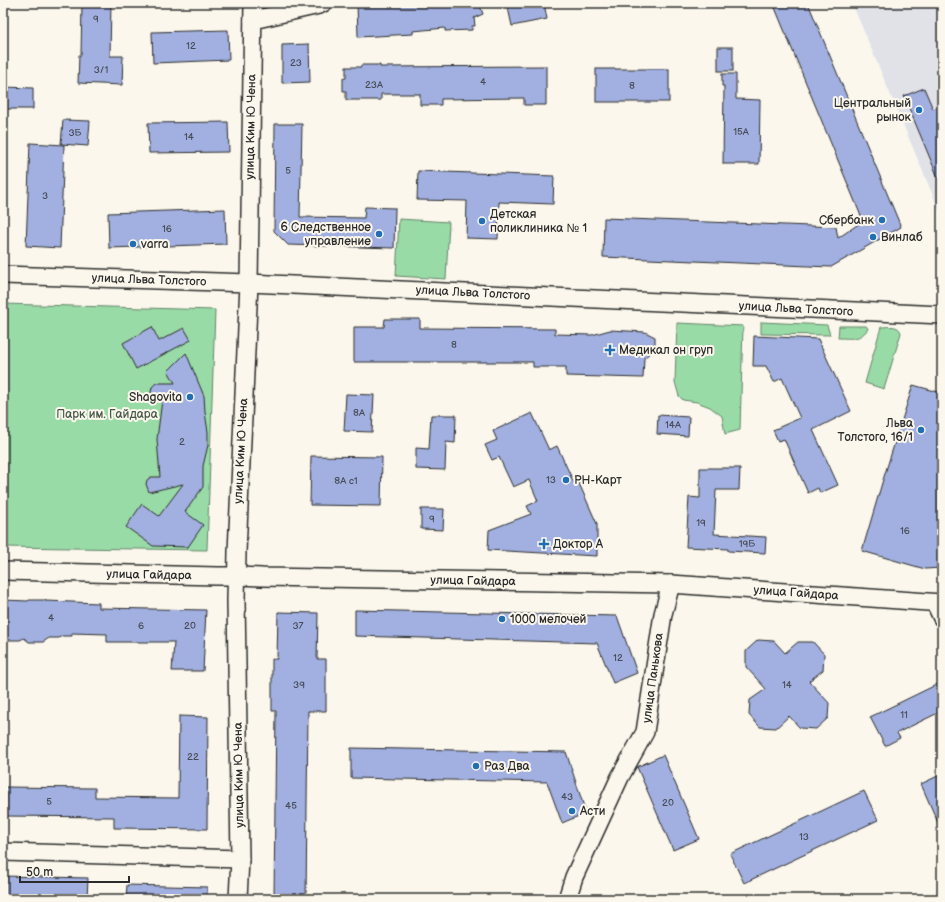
<svg xmlns="http://www.w3.org/2000/svg" width="945" height="902" font-family="'Balsamiq Sans',sans-serif">
<style>
.built{fill:#e0e2e8}
.green{fill:#99dba6;stroke:#628368}
.building{fill:#a1b0e0;stroke:#2b2b2b}
.lines{fill:none;stroke-linecap:round;stroke-linejoin:round}
.minor-casing{stroke:#2b2b2b;stroke-width:20}
.minor{stroke:#fbf7ec;stroke-width:17}
.poi-dot{fill:#1f6fb2;stroke:#fbf7ec;stroke-width:1.5}
.labels{text-anchor:middle;dominant-baseline:central;stroke-width:4;stroke-linejoin:round;paint-order:stroke}
.number-label{font-size:10px;fill:#484c58}
.poi-label{font-size:12px;fill:#2b2b2b;stroke:#fbf7ec;text-anchor:start}
.street-label{font-size:12px;fill:#2b2b2b;stroke:#fbf7ec}
.park-label{font-size:12px;fill:#46574a;stroke:#fbf7ec}
</style>
<rect width="100%" height="100%" fill="#fbf7ec"/>
<filter id="ink" filterUnits="userSpaceOnUse"><feTurbulence type="fractalNoise" baseFrequency=".025" numOctaves="2"/><feDisplacementMap in="SourceGraphic" scale="8" xChannelSelector="R" yChannelSelector="G"/><feConvolveMatrix kernelMatrix="1 2 1 2 8 2 1 2 1" color-interpolation-filters="sRGB"/></filter>
<g filter="url(#ink)">
<polygon class="built" points="852,3 942,3 942,217"/>
<g class="green">
<polygon points="399,219 449,222 446,279 396,276"/>
<polygon points="3,304 215,310 207,550 3,547"/>
<polygon points="761,322 827,325 830,335 761,334"/>
<polygon points="677,323 743,326 740,430 725,434 722,416 710,407 697,402 683,400 679,396 675,382"/>
<path d="M 839,326 L 866,326 L 867,327 L 868,329 C 859,341 850,338 838,338 Z"/>
<path d="M 881,327 C 888,327 899,324 901,333 L 884,389 L 865,383 Z"/>
</g>
<g class="building">
<polygon points="82,3 111,3 110,56 123,56 122,85 78,83 79,55 81,55"/>
<polygon points="357,3 479,3 483,14 474,18 475,26 472,26 472,30 445,31 445,28 413,31 413,34 358,37"/>
<polygon points="507,3 544,3 547,19 512,26"/>
<polygon points="773,3 808,3 901,227 831,267 603,257 604,218 836,227 838,238 863,221"/>
<polygon points="228,30 229,60 153,63 152,32"/>
<polygon points="309,44 310,82 282,83 282,45"/>
<rect x="718" y="47" width="15" height="24"/>
<polygon points="361,65 380,65 380,67 546,66 546,105 524,105 524,98 441,99 441,105 420,105 420,94 381,94 381,100 346,100 346,91 343,91 343,78 346,78 346,67 361,67"/>
<rect x="596" y="69" width="73" height="33"/>
<polygon points="722,74 736,74 736,99 760,100 759,164 723,164 724,86 722,86"/>
<polygon points="3,87 33,88 33,109 3,109"/>
<polygon points="924,88 933,109 942,105 942,187 904,96"/>
<polygon points="63,120 90,121 88,146 61,144"/>
<polygon points="228,122 229,152 149,153 148,123"/>
<polygon points="275,124 302,124 300,217 364,218 365,207 395,208 394,248 288,245 274,231"/>
<polygon points="30,143 64,145 60,248 26,246"/>
<polygon points="418,171 554,176 553,204 499,202 498,239 466,238 467,201 417,200"/>
<polygon points="225,209 226,244 109,248 108,213"/>
<polygon points="385,319 420,319 420,328 555,329 555,334 592,335 610,330 645,332 655,337 655,349 644,358 643,378 566,376 566,367 533,367 533,362 354,362 354,327 384,327"/>
<polygon points="152,327 159,341 184,328 191,340 136,369 123,343"/>
<polygon points="754,336 818,339 851,411 813,430 838,485 820,493 818,488 808,493 784,439 778,441 773,430 800,418 782,378 774,382 766,366 753,366"/>
<polygon points="186,353 204,396 205,412 208,432 208,445 203,466 203,487 185,512 203,525 188,547 153,546 126,527 142,504 159,516 183,484 149,492 146,484 147,480 151,477 160,477 157,439 162,400 153,395 151,392 152,387 156,383 175,383 168,371"/>
<polygon points="913,385 942,393 942,568 925,569 862,551 882,483"/>
<polygon points="346,394 374,395 372,432 344,431"/>
<polygon points="532,413 549,450 557,446 574,483 578,481 597,524 597,556 488,550 489,530 531,514 527,506 538,501 529,480 513,487 499,457 492,460 485,445 497,440 493,431"/>
<polygon points="431,415 456,415 455,443 446,442 445,470 416,469 416,448 429,449"/>
<polygon points="658,415 689,417 688,436 657,434"/>
<polygon points="311,456 382,457 381,506 310,505"/>
<polygon points="700,468 740,468 739,490 716,490 714,534 766,537 765,553 728,551 728,549 686,547 689,497 700,498"/>
<polygon points="421,509 444,509 443,530 421,529"/>
<polygon points="3,600 28,601 29,600 46,600 45,601 99,603 99,608 206,610 203,671 172,671 174,642 107,642 107,634 72,633 72,636 62,636 59,638 49,638 43,642 29,642 24,638 20,640 3,640"/>
<polygon points="355,610 617,616 637,673 613,683 597,643 355,636"/>
<polygon points="278,612 318,613 317,659 326,659 326,711 308,711 306,899 274,899 276,711 272,711 272,659 277,659"/>
<polygon points="758,640 774,641 785,653 798,642 813,642 824,654 823,670 809,681 829,703 828,718 816,729 800,728 789,716 776,728 760,727 749,715 750,700 766,689 746,667 746,651"/>
<polygon points="942,682 942,711 897,733 900,738 885,746 870,717"/>
<polygon points="179,716 208,717 207,829 114,828 114,817 3,816 3,787 95,788 95,797 178,798"/>
<polygon points="351,748 566,752 586,813 562,823 547,782 351,778"/>
<polygon points="663,755 699,839 673,850 637,767"/>
<polygon points="942,774 942,832 921,784"/>
<polygon points="864,791 878,820 744,883 730,854"/>
<polygon points="3,876 88,878 87,899 3,899"/>
<polygon points="127,885 207,887 207,899 126,899"/>
</g>
<g class="lines">
<defs>
<g id="minor">
<polyline points="253,20 319,5 323,3"/>
<polyline points="3,275 249,283 942,315"/>
<polyline points="3,571 217,576 237,576 262,577 671,584 942,603"/>
<polyline points="935,603 942,618"/>
<polyline points="3,852 240,859"/>
<polyline points="238,899 240,859 236,600 237,552 249,283 253,3"/>
<polyline points="567,899 574,877 620,777 645,732 663,614 671,584"/>
</g>
</defs>
<use href="#minor" class="minor-casing"/>
<use href="#minor" class="minor"/>
</g>
</g>
<g class="poi-dot">
<circle cx="919" cy="110" r="4"/>
<circle cx="882" cy="220" r="4"/>
<circle cx="482" cy="221" r="4"/>
<circle cx="379" cy="234" r="4"/>
<circle cx="873" cy="237" r="4"/>
<circle cx="133" cy="244" r="4"/>
<path d="M608 344h4v4h4v4h-4v4h-4v-4h-4v-4h4z"/>
<circle cx="190" cy="397" r="4"/>
<circle cx="921" cy="430" r="4"/>
<circle cx="566" cy="480" r="4"/>
<path d="M542 538h4v4h4v4h-4v4h-4v-4h-4v-4h4z"/>
<circle cx="502" cy="619" r="4"/>
<circle cx="476" cy="766" r="4"/>
<circle cx="572" cy="811" r="4"/>
</g>
<g class="labels">
<g class="number-label">
<text x="96" y="19">9</text>
<text x="191" y="46">12</text>
<text x="296" y="63">23</text>
<text x="101" y="70">3/1</text>
<text x="483" y="82">4</text>
<text x="374" y="85">23А</text>
<text x="632" y="86">8</text>
<text x="741" y="132">15А</text>
<text x="75" y="133">3Б</text>
<text x="189" y="137">14</text>
<text x="288" y="171">5</text>
<text x="45" y="196">3</text>
<text x="167" y="229">16</text>
<text x="454" y="345">8</text>
<text x="359" y="413">8А</text>
<text x="673" y="425">14А</text>
<text x="182" y="442">2</text>
<text x="551" y="480">13</text>
<text x="346" y="481">8А с1</text>
<text x="432" y="519">9</text>
<text x="701" y="523">19</text>
<text x="905" y="531">16</text>
<text x="747" y="544">19Б</text>
<text x="51" y="618">4</text>
<text x="141" y="626">6</text>
<text x="190" y="626">20</text>
<text x="298" y="626">37</text>
<text x="618" y="658">12</text>
<text x="299" y="685">39</text>
<text x="787" y="685">14</text>
<text x="904" y="715">11</text>
<text x="193" y="757">22</text>
<text x="567" y="797">43</text>
<text x="49" y="802">5</text>
<text x="668" y="803">20</text>
<text x="291" y="806">45</text>
<text x="804" y="837">13</text>
</g>
<g class="poi-label">
<text x="911" y="103" text-anchor="end">Центральный<tspan x="911" dy="14">рынок</tspan></text>
<text x="490" y="214">Детская<tspan x="490" dy="14">поликлиника № 1</tspan></text>
<text x="874" y="220" text-anchor="end">Сбербанк</text>
<text x="371" y="227" text-anchor="end">6 Следственное<tspan x="371" dy="14">управление</tspan></text>
<text x="881" y="237">Винлаб</text>
<text x="141" y="244">varra</text>
<text x="619" y="350">Медикал он груп</text>
<text x="182" y="397" text-anchor="end">Shagovita</text>
<text x="913" y="423" text-anchor="end">Льва<tspan x="913" dy="14">Толстого, 16/1</tspan></text>
<text x="574" y="480">РН-Карт</text>
<text x="553" y="544">Доктор А</text>
<text x="510" y="619">1000 мелочей</text>
<text x="484" y="766">Раз Два</text>
<text x="580" y="811">Асти</text>
</g>
<g class="street-label">
<text transform="translate(251 127) rotate(-89)">улица Ким Ю Чена</text>
<text transform="translate(149 280) rotate(2)">улица Льва Толстого</text>
<text transform="translate(473 293) rotate(3)">улица Льва Толстого</text>
<text transform="translate(796 309) rotate(3)">улица Льва Толстого</text>
<text transform="translate(241 451) rotate(-87)">улица Ким Ю Чена</text>
<text transform="translate(149 575) rotate(1)">улица Гайдара</text>
<text transform="translate(473 581) rotate(1)">улица Гайдара</text>
<text transform="translate(796 593) rotate(4)">улица Гайдара</text>
<text transform="translate(653 678) rotate(-82)">улица Панькова</text>
<text transform="translate(239 775) rotate(-91)">улица Ким Ю Чена</text>
</g>
<g class="park-label">
<text x="107" y="414">Парк им. Гайдара</text>
</g>
</g>
<rect width="945" height="902" fill="none" stroke="#fbf7ec" stroke-width="16"/>
<rect x="8" y="8" width="929" height="886" fill="none" stroke="#2b2b2b" stroke-width="1.5" filter="url(#ink)"/>
<path d="M20 876v6h109v-6" fill="none" stroke="#2b2b2b" stroke-width="2"/>
<text x="26" y="876" font-size="12" fill="#2b2b2b" stroke="#fbf7ec" stroke-width="3" paint-order="stroke">50 m</text>
</svg>
